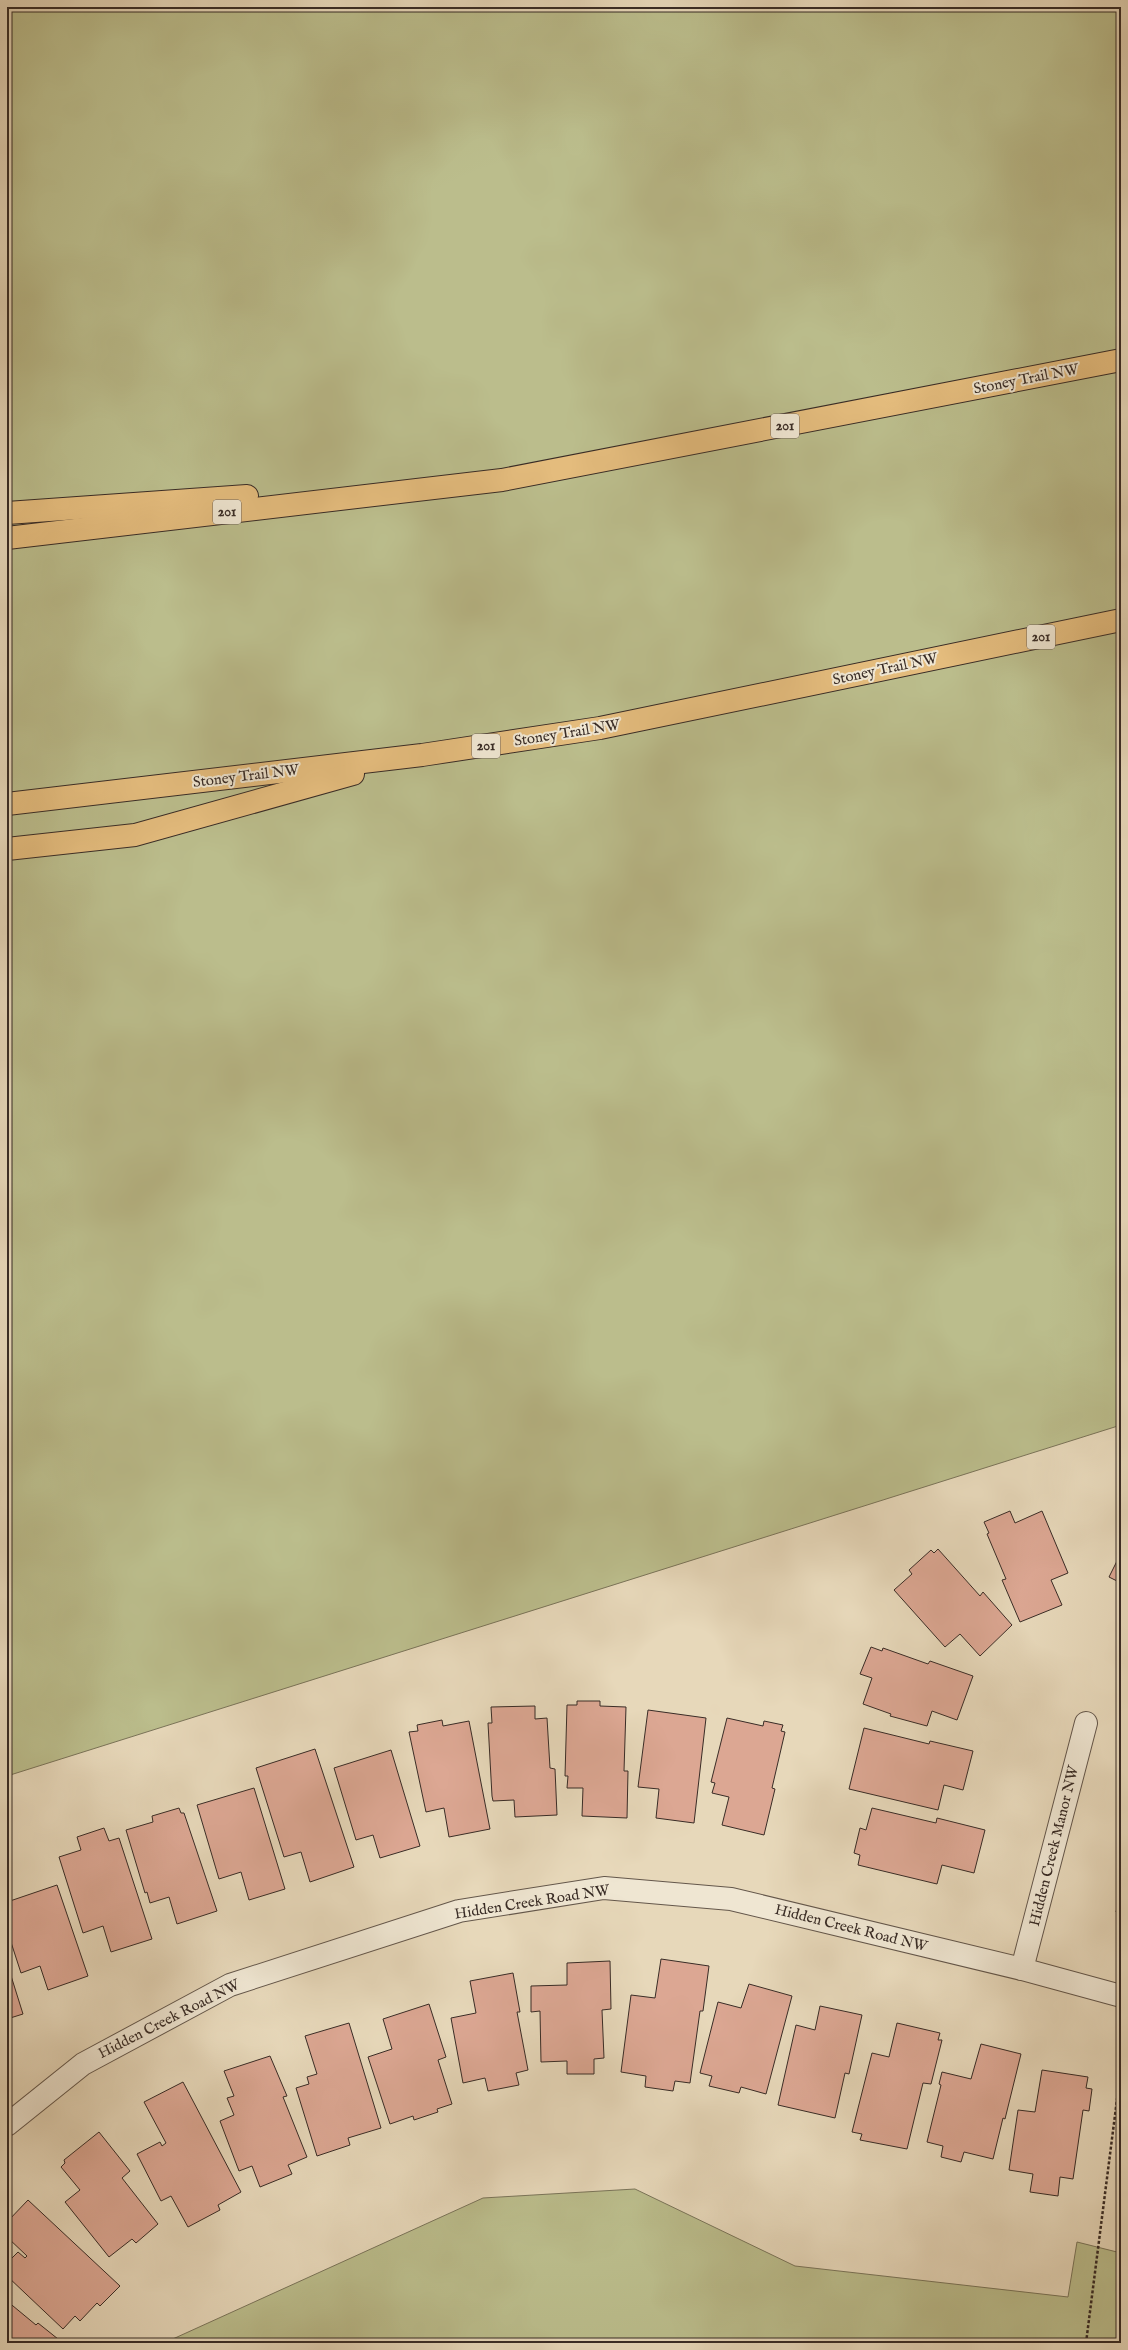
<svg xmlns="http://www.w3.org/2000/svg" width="1128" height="2350" font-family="'IM FELL English',serif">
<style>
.green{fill:#bbbd8c;stroke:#7a7459}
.building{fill:#dca793;stroke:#392c26}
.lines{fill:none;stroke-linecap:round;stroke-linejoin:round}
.street-casing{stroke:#64574b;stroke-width:24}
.highway-casing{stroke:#392c26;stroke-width:24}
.path{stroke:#392c26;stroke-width:2.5;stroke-dasharray:3 2;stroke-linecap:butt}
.street{stroke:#efe6d2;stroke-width:22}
.highway{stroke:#e4bc7d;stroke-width:22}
.labels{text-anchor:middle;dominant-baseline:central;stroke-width:4;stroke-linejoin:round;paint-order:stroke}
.shield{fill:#efe6d2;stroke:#70645a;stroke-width:1}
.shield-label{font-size:14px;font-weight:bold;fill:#392c26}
.street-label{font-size:15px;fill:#392c26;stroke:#efe6d2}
</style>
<rect width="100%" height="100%" fill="#e7d8ba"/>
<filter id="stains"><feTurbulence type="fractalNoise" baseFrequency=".005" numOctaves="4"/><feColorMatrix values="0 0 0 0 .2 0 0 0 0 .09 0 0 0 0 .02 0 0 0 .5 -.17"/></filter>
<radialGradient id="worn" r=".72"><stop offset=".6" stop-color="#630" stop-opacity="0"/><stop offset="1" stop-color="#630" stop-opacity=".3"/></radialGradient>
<g class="green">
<polygon points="7,7 1121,7 1121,1425 7,1776"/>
<polygon points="635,2189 795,2266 1068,2297 1077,2242 1121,2253 1121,2343 164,2343 483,2198"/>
</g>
<g class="building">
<polygon points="1010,1511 1015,1523 1042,1511 1068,1573 1051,1580 1062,1605 1020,1622 1002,1580 1006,1579 987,1534 989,1533 984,1522"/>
<polygon points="938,1549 980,1596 983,1592 1012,1625 980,1656 960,1634 945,1647 894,1590 912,1574 909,1570 931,1550 934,1553"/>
<polygon points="1121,1553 1121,1583 1109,1577"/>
<polygon points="871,1647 882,1651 883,1648 928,1664 930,1661 973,1676 957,1720 932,1711 927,1726 890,1716 891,1714 863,1704 872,1678 860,1674"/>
<polygon points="577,1701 600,1701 600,1706 626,1707 624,1771 628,1771 627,1818 582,1816 583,1788 567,1788 568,1776 565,1776 567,1705 577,1705"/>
<polygon points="535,1706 535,1719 547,1718 550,1768 555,1769 557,1815 515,1817 514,1800 493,1801 492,1796 488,1723 492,1723 491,1707"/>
<polygon points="648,1710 706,1718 694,1823 656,1818 659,1789 638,1787"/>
<polygon points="727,1718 763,1726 764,1721 783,1725 781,1731 785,1732 772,1788 775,1789 764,1835 722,1825 729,1797 712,1793 715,1783 711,1782"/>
<polygon points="442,1720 443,1726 469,1721 490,1829 449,1837 444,1808 426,1812 409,1732 418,1731 417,1725"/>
<polygon points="864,1728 929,1744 930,1741 973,1751 963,1790 944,1785 938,1810 849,1789"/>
<polygon points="315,1749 354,1867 310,1882 301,1852 284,1857 256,1768"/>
<polygon points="391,1750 420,1846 380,1858 373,1835 356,1840 334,1768"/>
<polygon points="254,1788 285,1889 249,1900 241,1872 219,1879 197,1805"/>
<polygon points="179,1808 181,1813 184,1813 217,1911 177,1924 169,1897 150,1903 147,1892 145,1893 126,1830 153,1822 152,1816"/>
<polygon points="872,1808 936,1823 937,1818 985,1830 974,1873 942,1865 937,1884 858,1865 860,1855 854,1853 860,1828 866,1830"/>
<polygon points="104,1828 109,1841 119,1838 152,1939 111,1952 103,1926 83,1933 59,1857 81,1850 77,1837"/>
<polygon points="57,1885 88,1976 48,1990 40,1966 21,1973 7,1930 7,1902"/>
<polygon points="1121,1891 1121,1913 1116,1912"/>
<polygon points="661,1959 709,1966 703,2011 700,2011 690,2083 675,2081 673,2091 645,2087 646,2076 621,2072 631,1995 655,1998"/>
<polygon points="610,1961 611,2009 602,2010 604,2058 594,2059 594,2074 567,2074 567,2061 541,2062 540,2011 531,2012 531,1986 567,1985 567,1963"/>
<polygon points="7,1963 23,2014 7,2019"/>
<polygon points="513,1973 520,2012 517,2012 528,2070 516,2073 519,2085 488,2091 485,2078 463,2083 451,2018 476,2013 470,1981"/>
<polygon points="749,1984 792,1996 766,2094 741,2087 739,2093 709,2086 712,2076 700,2073 718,2002 741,2008"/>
<polygon points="429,2004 446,2057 438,2060 452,2104 437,2109 438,2112 414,2120 413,2116 390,2124 368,2057 392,2049 383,2019"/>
<polygon points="820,2006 862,2015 849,2074 845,2073 835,2118 778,2105 796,2025 815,2030"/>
<polygon points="349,2023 381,2128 348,2138 350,2145 317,2156 296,2088 309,2084 307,2077 317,2074 305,2036"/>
<polygon points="897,2023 940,2033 938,2040 942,2040 931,2084 923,2083 907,2149 860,2140 862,2134 852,2132 872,2053 889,2057"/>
<polygon points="981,2044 1021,2054 1005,2119 1003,2118 993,2159 964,2152 961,2162 941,2157 943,2146 927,2142 941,2085 939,2084 942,2072 971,2079"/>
<polygon points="270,2056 287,2096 283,2097 307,2157 288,2165 292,2174 260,2187 252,2166 239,2171 220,2121 234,2115 227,2098 234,2096 224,2071"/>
<polygon points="1042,2070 1088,2077 1086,2088 1092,2089 1089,2111 1083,2110 1073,2179 1060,2177 1058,2196 1030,2192 1033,2174 1009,2170 1018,2110 1035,2112"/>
<polygon points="183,2082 241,2192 218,2205 220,2210 188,2227 171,2196 161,2201 137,2154 160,2142 162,2146 166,2143 144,2102"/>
<polygon points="99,2132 130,2171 122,2178 158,2224 136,2243 132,2239 109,2257 65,2202 80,2190 61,2167 65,2163 64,2160"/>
<polygon points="28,2200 120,2286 100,2306 97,2303 80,2321 75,2316 63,2329 7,2276 7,2263 18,2252 25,2258 27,2256 7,2237 7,2222"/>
<polygon points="7,2301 36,2325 38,2323 63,2343 7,2343"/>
</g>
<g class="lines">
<defs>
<g id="street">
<polyline points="1022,1969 1086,1723"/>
<polyline points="7,2125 83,2064 230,1985 459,1911 604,1888 731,1899 1022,1969 1121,1996"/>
</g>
<g id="highway">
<polyline points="7,513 247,496"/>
<polyline points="7,538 502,480 1121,360"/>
<polyline points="7,804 422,755 600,728 1121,620"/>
<polyline points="7,849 135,835 353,774"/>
</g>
</defs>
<use href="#street" class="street-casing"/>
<use href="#highway" class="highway-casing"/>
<polyline class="path" points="1086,2343 1121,2068"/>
<use href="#street" class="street"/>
<use href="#highway" class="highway"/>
</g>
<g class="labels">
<g class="shield">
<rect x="771" y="414" width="28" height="24" rx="3"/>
<rect x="213" y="500" width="28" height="24" rx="3"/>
<rect x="1027" y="625" width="28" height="24" rx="3"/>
<rect x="472" y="734" width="28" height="24" rx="3"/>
</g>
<g class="shield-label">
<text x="785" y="426">201</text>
<text x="227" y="512">201</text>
<text x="1041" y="637">201</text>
<text x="486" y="746">201</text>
</g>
<g class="street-label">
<text transform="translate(1026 379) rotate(-11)">Stoney Trail NW</text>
<text transform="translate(885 669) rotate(-12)">Stoney Trail NW</text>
<text transform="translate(567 733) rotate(-9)">Stoney Trail NW</text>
<text transform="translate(246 776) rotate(-7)">Stoney Trail NW</text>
<text transform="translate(1054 1846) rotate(-76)">Hidden Creek Manor NW</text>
<text transform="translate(532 1902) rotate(-9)">Hidden Creek Road NW</text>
<text transform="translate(851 1928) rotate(14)">Hidden Creek Road NW</text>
<text transform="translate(169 2019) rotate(-27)">Hidden Creek Road NW</text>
</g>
</g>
<rect width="1128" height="2350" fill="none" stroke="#e7d8ba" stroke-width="24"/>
<rect x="8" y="8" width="1112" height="2334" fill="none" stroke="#392c26" stroke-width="2"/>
<rect x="12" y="12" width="1104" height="2326" fill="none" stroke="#392c26"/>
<rect width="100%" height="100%" filter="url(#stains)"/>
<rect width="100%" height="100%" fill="url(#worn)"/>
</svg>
